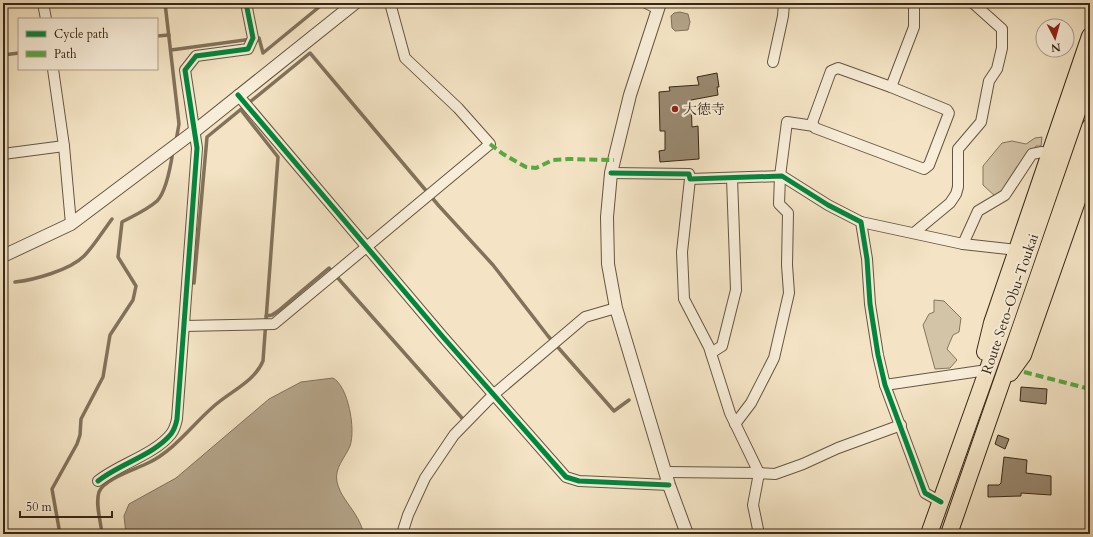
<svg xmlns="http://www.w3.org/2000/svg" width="1093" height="537" font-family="Cardo,'Noto Serif JP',serif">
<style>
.green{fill:#d4c4a7;stroke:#86765e}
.water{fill:#b4a489;stroke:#82725b}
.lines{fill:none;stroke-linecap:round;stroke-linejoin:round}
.stream{stroke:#82725b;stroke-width:3.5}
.building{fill:#998971;stroke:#372715}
.minor-casing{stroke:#665641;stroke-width:12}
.tertiary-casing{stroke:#665641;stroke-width:14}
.primary-casing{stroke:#372715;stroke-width:18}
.minor{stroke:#f8edd9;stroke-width:10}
.tertiary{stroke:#f8edd9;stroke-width:12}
.primary{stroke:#f4e4c5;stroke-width:16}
.quiet{stroke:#55aa42;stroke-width:4;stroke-dasharray:8 4;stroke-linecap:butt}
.cycleway-casing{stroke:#f8edd9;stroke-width:8}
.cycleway{stroke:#00873e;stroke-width:5}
.poi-dot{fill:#8f2418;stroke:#f8edd9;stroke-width:1.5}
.labels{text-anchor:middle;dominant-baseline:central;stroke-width:4;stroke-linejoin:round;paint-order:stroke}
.poi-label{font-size:14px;fill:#372715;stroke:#f8edd9;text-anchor:start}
.street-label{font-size:14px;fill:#372715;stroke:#f8edd9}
</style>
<rect width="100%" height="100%" fill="#f4e4c5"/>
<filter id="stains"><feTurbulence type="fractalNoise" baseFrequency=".005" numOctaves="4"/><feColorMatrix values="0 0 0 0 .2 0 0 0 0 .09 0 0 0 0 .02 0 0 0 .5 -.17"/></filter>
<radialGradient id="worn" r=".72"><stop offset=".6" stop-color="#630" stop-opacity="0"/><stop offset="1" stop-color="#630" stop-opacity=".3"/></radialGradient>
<g class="green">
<polygon points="1042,137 1041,146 1036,146 1004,193 996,197 983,185 983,166 1002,143 1012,141 1026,144 1035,138"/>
<polygon points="934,300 944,301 961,318 959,332 953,335 947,349 957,360 950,368 935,369 923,325 929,314 934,312"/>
</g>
<g class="water">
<polygon points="680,12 688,14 690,22 688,30 675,31 672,28 671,16 674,13"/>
<path d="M 333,378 C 348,386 356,429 350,446 C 345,458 334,468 337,482 C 340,495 349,504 355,514 C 359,520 362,527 364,534 L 126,534 L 124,516 L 129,504 L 176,478 L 269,399 L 301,382 Z"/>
</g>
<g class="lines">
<g class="stream">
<polyline points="165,3 179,124 176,141"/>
<polyline points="157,36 169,35"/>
<polyline points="171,50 259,38 263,53 324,3"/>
<polyline points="3,55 19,53"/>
<path d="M 15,282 C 34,280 70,270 84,256 C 94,246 103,231 112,219"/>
<polyline points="194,283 207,137 310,53 439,206 493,265 548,336 614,411 629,400"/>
<polyline points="266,316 272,315 278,311 329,268 462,418"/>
<path d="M 60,534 L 52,489 L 77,444 L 80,435 L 81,419 L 103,377 L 110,335 L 133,300 L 136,286 L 118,257 L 122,222 C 133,216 147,210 157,201 C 166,192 171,164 173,151"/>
<path d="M 102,534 C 101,522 95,504 99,492 C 104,479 136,469 148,463 C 174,451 193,424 214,406 C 231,391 254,382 263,361 L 278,157 L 241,110"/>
</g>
</g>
<g class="building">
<polygon points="717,73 719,87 717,87 718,95 691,100 692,127 698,126 699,159 660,162 659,151 665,150 665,131 660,131 659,92 670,91 669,87 699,85 697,77"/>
<polygon points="1021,387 1047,389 1046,404 1020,401"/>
<polygon points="998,435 1009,439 1005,449 995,444"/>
<polygon points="1004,457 1027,460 1026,473 1051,476 1051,495 1021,493 1021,496 988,497 988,485 999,485 1001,483"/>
</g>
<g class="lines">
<defs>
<g id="minor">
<polyline points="43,3 46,19"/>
<polyline points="646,3 658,9"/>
<polyline points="773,62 783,16 784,3"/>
<polygon points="838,68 891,87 947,110 949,113 929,165 924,169 815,128 812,123 831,71"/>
<polyline points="53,69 64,146 71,224"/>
<polyline points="891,87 914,27 914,3"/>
<polyline points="238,95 443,337 566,477 579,481 669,485"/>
<polyline points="3,154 64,146"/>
<polyline points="611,173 689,174 690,179 782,176 828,205 861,222 867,259 870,304 878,355 885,385 925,493 941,502"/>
<polyline points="861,222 963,244 978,211 1005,195 1032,154 1042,152 1050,154"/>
<polyline points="915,232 950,203 956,194 958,187 958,149 981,122 989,81 997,69 1002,48 1002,29 973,3"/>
<polyline points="963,244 1017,250"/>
<polyline points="184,326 274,324 490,144 458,108 405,58 390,3"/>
<polyline points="711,353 722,346 736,290 732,178"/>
<polyline points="885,385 987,370"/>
<polyline points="735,424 751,403 774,358 789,293 787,265 788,213 779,204 780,176 787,122 814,126"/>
<polyline points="666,472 759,473 730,413 709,347 684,299 682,252 690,179"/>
<path d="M 98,481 C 119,464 154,455 171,434 C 174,430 176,424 177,419 L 197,148 L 185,70 L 196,56 L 248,49 L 253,38 L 246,3"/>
<polyline points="402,534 408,515 425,478 454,435 493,395 585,317 616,308"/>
<polyline points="759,534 753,505 759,473 775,474 803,464 838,448 901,425"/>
</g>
<g id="tertiary">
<polyline points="660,3 630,95 611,173 607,217 608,264 616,308 669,485 687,534"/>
<polyline points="3,256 71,224 196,130 355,3"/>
</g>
<g id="primary">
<polyline points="985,352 992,323 1090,36"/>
<polyline points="1010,373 1023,355 1029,338 1090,164"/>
<polyline points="929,534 1004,324 1090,75"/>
<polyline points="949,534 1090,127"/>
</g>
</defs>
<use href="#minor" class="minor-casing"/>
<use href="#tertiary" class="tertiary-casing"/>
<use href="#primary" class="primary-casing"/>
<use href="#minor" class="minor"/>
<use href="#tertiary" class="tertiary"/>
<use href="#primary" class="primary"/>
<g class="quiet">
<polyline points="490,144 503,154 526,167 536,168 553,160 568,159 614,160"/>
<polyline points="1024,372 1090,389"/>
</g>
<defs>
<g id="cycleway">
<polyline points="238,95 443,337 566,477 579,481 669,485"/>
<polyline points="611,173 689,174 690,179 782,176 828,205 861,222 867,259 870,304 878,355 885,385 925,493 941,502"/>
<path d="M 98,481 C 119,464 154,455 171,434 C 174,430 176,424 177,419 L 197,148 L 185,70 L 196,56 L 248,49 L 253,38 L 246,3"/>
</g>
</defs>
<use href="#cycleway" class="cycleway-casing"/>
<use href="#cycleway" class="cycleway"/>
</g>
<circle class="poi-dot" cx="675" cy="109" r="4"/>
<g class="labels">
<g class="poi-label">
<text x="683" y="109">大徳寺</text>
</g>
<g class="street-label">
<text transform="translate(1010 304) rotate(-71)">Route Seto-Obu-Toukai</text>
</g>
</g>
<rect width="1093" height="537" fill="none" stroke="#f4e4c5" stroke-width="16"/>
<rect x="4" y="4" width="1085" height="529" fill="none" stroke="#372715" stroke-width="2"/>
<rect x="8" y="8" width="1077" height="521" fill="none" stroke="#372715"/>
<rect x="18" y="18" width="140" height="52" fill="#f8edd9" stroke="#ab9e8b"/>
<rect x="26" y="31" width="20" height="6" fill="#00873e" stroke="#ab9e8b"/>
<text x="54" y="38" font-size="12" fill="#372715">Cycle path</text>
<rect x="26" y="51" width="20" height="6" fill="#55aa42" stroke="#ab9e8b"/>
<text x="54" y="58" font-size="12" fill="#372715">Path</text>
<g transform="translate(1055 38) rotate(174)"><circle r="19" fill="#f8edd9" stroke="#ab9e8b"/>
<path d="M0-3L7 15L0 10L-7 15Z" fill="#8f2418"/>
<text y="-6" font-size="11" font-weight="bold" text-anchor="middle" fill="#372715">N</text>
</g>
<path d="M20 511v6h92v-6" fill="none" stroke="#372715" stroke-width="2"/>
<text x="26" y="511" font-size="12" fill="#372715" stroke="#f8edd9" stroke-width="3" paint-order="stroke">50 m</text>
<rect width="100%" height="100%" filter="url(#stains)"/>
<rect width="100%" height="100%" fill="url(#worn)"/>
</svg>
